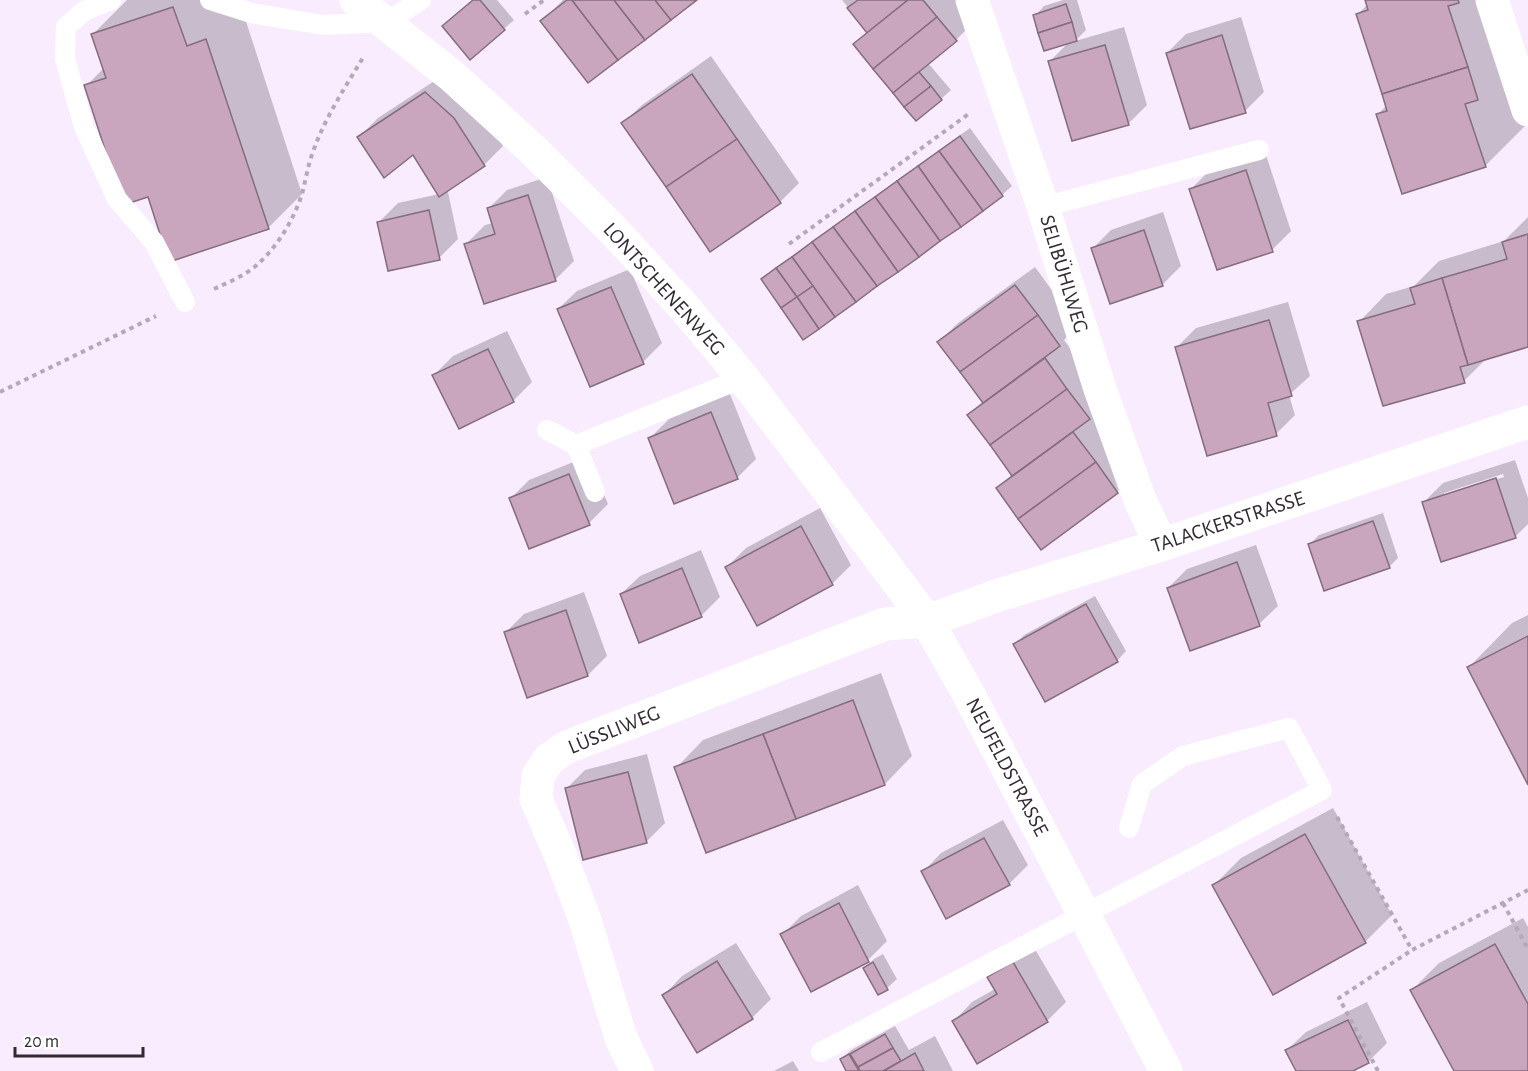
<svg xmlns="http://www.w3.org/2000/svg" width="1528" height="1071" font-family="'Alegreya Sans',sans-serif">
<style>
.shadow{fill:#0003;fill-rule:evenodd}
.building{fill:#c9a6bd;stroke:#846d7c;stroke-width:1.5}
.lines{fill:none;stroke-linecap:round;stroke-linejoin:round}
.path{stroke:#b4a9b8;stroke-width:4;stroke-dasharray:4.5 4.5;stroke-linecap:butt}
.service{stroke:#fff;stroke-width:20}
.minor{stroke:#fff;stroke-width:33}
.labels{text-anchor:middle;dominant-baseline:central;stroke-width:4.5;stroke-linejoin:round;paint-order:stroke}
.street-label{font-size:21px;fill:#312a33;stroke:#fff}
</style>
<rect width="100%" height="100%" fill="#faecff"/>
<g class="shadow">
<polygon points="127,0 216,0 241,6 302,194 268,228 148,195 86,86 104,68 93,34"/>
<polygon points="473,0 497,0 514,20 471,58"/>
<polygon points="563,0 695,0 542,21"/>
<polygon points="842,0 958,0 975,21 956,40 928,63 951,90 941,99 916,119 855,45 868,32"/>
<polygon points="1063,0 1077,0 1086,30 1075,41 1124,27 1147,105 1128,124 1050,61 1070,41 1035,16 1044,6"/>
<polygon points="1366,0 1503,0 1528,123 1485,166 1378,114 1387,105 1357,15 1368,4"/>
<polygon points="1241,17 1264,92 1245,111 1167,53 1186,34"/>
<polygon points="711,56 799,183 780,202 623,123 642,105"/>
<polygon points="445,74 473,99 503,146 484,165 441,194 448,192 458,239 439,258 379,222 398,203 439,194 413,153 359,137 378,118"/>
<polygon points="970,128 1012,186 1002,195 803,338 763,279 772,270"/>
<polygon points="1265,152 1291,231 1272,250 1191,189 1210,170"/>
<polygon points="547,177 574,261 555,280 466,244 485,225 493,223 488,209 507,190"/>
<polygon points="1163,212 1181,266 1162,285 1092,249 1111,230"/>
<polygon points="1528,217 1528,346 1488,357 1464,381 1359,322 1386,294 1414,286 1439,261 1504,241"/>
<polygon points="1035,267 1078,326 1064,340 1108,399 1136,473 1117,492 998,489 1012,474 969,415 983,401 939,342 958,323"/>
<polygon points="630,269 662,343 643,362 558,309 577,291"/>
<polygon points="1288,302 1310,376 1289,395 1295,415 1276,434 1177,347 1196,328"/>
<polygon points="507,331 532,382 513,401 434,375 453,356"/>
<polygon points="730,394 756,459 737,478 650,438 669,419"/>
<polygon points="588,456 608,504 589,523 510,499 529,480"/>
<path d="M 1515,460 L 1528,498 L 1528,524 L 1515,537 L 1424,502 L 1443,483 ZM 1503,474 L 1504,477 L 1444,496 L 1444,493 Z"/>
<polygon points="820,508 851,565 832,584 727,567 746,548"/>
<polygon points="1383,513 1398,558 1389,567 1310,544 1319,535"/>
<polygon points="1256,545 1278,606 1259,624 1191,649 1168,588 1187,569"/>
<polygon points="701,550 720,597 701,616 621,594 640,576"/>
<polygon points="584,592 607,656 588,675 505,633 524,614"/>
<polygon points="1095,596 1126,651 1117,661 1015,645 1024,635"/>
<polygon points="1528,615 1528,782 1469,667 1512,623"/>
<polygon points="881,673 912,756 885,784 707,851 676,768 703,740"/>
<polygon points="647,754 665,823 646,842 566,789 585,770"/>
<polygon points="1333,808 1392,915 1365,942 1214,885 1241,858"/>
<polygon points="1003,820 1028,865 1009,884 923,872 941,853"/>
<polygon points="858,885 887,941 868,960 811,990 782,935 801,916"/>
<polygon points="1523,918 1528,927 1528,1071 1456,1071 1412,990 1439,963"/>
<polygon points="736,943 771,999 752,1018 664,995 682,976"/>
<polygon points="1032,944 1066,1002 1047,1021 954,1021 972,1002 995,989 989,977 1008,959"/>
<polygon points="883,954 897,979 887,988 879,993 865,968 874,959"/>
<polygon points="1367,1002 1387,1043 1368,1062 1349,1071 1297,1071 1287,1050 1306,1032"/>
<polygon points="895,1026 909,1050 935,1036 953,1071 848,1071 841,1060 851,1050"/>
<polygon points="793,1061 799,1071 774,1071"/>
</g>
<g class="building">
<polygon points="473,0 480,0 505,30 470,60 442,26"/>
<polygon points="567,0 572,0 618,60 588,83 540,21"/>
<polygon points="572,0 614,0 645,40 618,60"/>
<polygon points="614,0 655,0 671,20 645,40"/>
<polygon points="655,0 697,0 671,20"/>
<polygon points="858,0 908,0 867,33 847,8"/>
<polygon points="908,0 923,0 937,17 873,69 853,44"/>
<polygon points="1365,0 1458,0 1459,3 1448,6 1468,67 1382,94 1356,14 1368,10"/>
<polygon points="1066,4 1072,22 1038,33 1033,15"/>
<polygon points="173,7 187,46 206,39 269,229 169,262 148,197 123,205 84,85 106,78 91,34"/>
<polygon points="937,17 957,41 893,93 873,69"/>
<polygon points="1072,22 1077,41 1044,51 1038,33"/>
<polygon points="1222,35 1246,113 1190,129 1166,53"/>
<polygon points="1105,45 1129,125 1072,141 1048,61"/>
<polygon points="1468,67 1478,100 1465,104 1486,167 1402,194 1376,114 1387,111 1382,94"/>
<polygon points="919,72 931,86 904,107 893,93"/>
<polygon points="692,74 737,139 666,187 621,123"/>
<polygon points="931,86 942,100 916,121 904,107"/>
<polygon points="425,92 454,118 485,166 439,197 413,155 384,178 357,137"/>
<polygon points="960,136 1003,196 983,211 939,151"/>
<polygon points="737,139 781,203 710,252 666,187"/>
<polygon points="939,151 983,211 961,227 918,166"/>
<polygon points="918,166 961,227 940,241 897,181"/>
<polygon points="1246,170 1273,252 1217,270 1189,189"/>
<polygon points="897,181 940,241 919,257 875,197"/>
<polygon points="528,195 556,281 484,304 464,244 495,234 487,208"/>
<polygon points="875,197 919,257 898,272 855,211"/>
<polygon points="429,210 440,260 388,271 377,222"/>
<polygon points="855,211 898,272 877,286 833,227"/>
<polygon points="833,227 877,286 856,302 812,242"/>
<polygon points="1144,230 1163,286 1110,304 1091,248"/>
<polygon points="1528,234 1528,347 1468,365 1442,278 1507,259 1502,242"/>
<polygon points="812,242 856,302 835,317 792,257"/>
<polygon points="792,257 813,286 797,297 776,268"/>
<polygon points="776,268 797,297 781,308 761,279"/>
<polygon points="1442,278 1468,365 1460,367 1465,383 1383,406 1357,321 1415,304 1410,288"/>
<polygon points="1015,285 1038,315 960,372 937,342"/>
<polygon points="813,286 835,317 819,329 797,297"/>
<polygon points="611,287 644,364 590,387 557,309"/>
<polygon points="797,297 819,329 803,340 781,308"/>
<polygon points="1038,315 1060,346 983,403 960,372"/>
<polygon points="1269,320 1292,396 1268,403 1277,436 1207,456 1175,347"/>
<polygon points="488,349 514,402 459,429 432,375"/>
<polygon points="1045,358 1067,389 990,445 967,415"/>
<polygon points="1067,389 1090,419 1012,476 990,445"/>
<polygon points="711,412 738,479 674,504 648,438"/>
<polygon points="1073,432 1096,462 1018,519 996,488"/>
<polygon points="1096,462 1118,493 1041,550 1018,519"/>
<polygon points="569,474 590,525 529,549 509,498"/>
<polygon points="1496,478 1516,538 1441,562 1422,502"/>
<polygon points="1373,521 1390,568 1324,591 1308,544"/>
<polygon points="801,526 833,585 757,626 725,567"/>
<polygon points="1237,562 1260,626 1190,651 1167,588"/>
<polygon points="682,568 702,617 639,643 620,594"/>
<polygon points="1086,604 1118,662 1045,702 1013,644"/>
<polygon points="566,610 588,676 527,698 504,632"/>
<polygon points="1528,636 1528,785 1467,667"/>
<polygon points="853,700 885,785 796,819 763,734"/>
<polygon points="763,734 796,819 706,853 674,767"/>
<polygon points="628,772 647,843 583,860 565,788"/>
<polygon points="1305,834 1366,943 1273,995 1212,885"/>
<polygon points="984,838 1010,885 946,919 921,871"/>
<polygon points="839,903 869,962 811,992 780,934"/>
<polygon points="1495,944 1528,1004 1528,1071 1454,1071 1410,990"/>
<polygon points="717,961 753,1019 697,1053 662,995"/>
<polygon points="873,962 888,990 878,995 863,968"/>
<polygon points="1013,962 1048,1022 977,1064 952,1021 997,994 987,977"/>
<polygon points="1348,1020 1369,1063 1353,1071 1296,1071 1285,1050"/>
<polygon points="885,1034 893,1048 858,1067 850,1054"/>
<polygon points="893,1048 901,1061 883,1071 860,1071 858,1067"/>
<polygon points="915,1053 924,1071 884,1071"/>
<polygon points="849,1054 859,1071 846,1071 840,1059"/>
</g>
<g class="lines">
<g class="path">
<polyline points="525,14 544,0"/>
<polyline points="789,244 970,113"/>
<path d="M 214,289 C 229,282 246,275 258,264 C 278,246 294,219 302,194 C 306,179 308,164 314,149 C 326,116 346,86 364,56"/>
<polyline points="0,392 156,316"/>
<polyline points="1337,817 1412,950 1528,890"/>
<polyline points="1503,903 1528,949"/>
<polyline points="1378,1071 1339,998 1412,950"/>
</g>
<g class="service">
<polyline points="111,0 84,11 66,27 65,59 84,127 117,199 154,242 185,302"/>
<polyline points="210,0 251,13 323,25 386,22 421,0"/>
<polyline points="1043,207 1259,150"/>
<polyline points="547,430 576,445 743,378"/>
<polyline points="576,445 595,492"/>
<polyline points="821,1052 1322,790 1289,728 1183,756 1142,784 1129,828"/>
</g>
<g class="minor">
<polyline points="356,0 452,76 532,149 613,230 683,306 743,378 873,549 927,621 968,693 1166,1071"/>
<polyline points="972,0 1043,207 1100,389 1140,500 1161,545"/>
<polyline points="1492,0 1528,110"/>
<polyline points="637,1071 621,1038 585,920 562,859 536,799 538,776 549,759 567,747 885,624 927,621 999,595 1161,545 1528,422"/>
</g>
</g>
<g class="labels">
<g class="street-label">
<text transform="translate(1064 274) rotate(73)">SELIBÜHLWEG</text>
<text transform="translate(664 289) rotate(48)">LONTSCHENENWEG</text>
<text transform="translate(1228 522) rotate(-18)">TALACKERSTRASSE</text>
<text transform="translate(614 730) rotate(-22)">LÜSSLIWEG</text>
<text transform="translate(1007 767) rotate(62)">NEUFELDSTRASSE</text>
</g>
</g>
<path d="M15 1047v9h128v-9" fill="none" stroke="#312a33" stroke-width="3"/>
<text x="24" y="1047" font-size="18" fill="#312a33" stroke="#ffffff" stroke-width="4.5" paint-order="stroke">20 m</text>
</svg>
